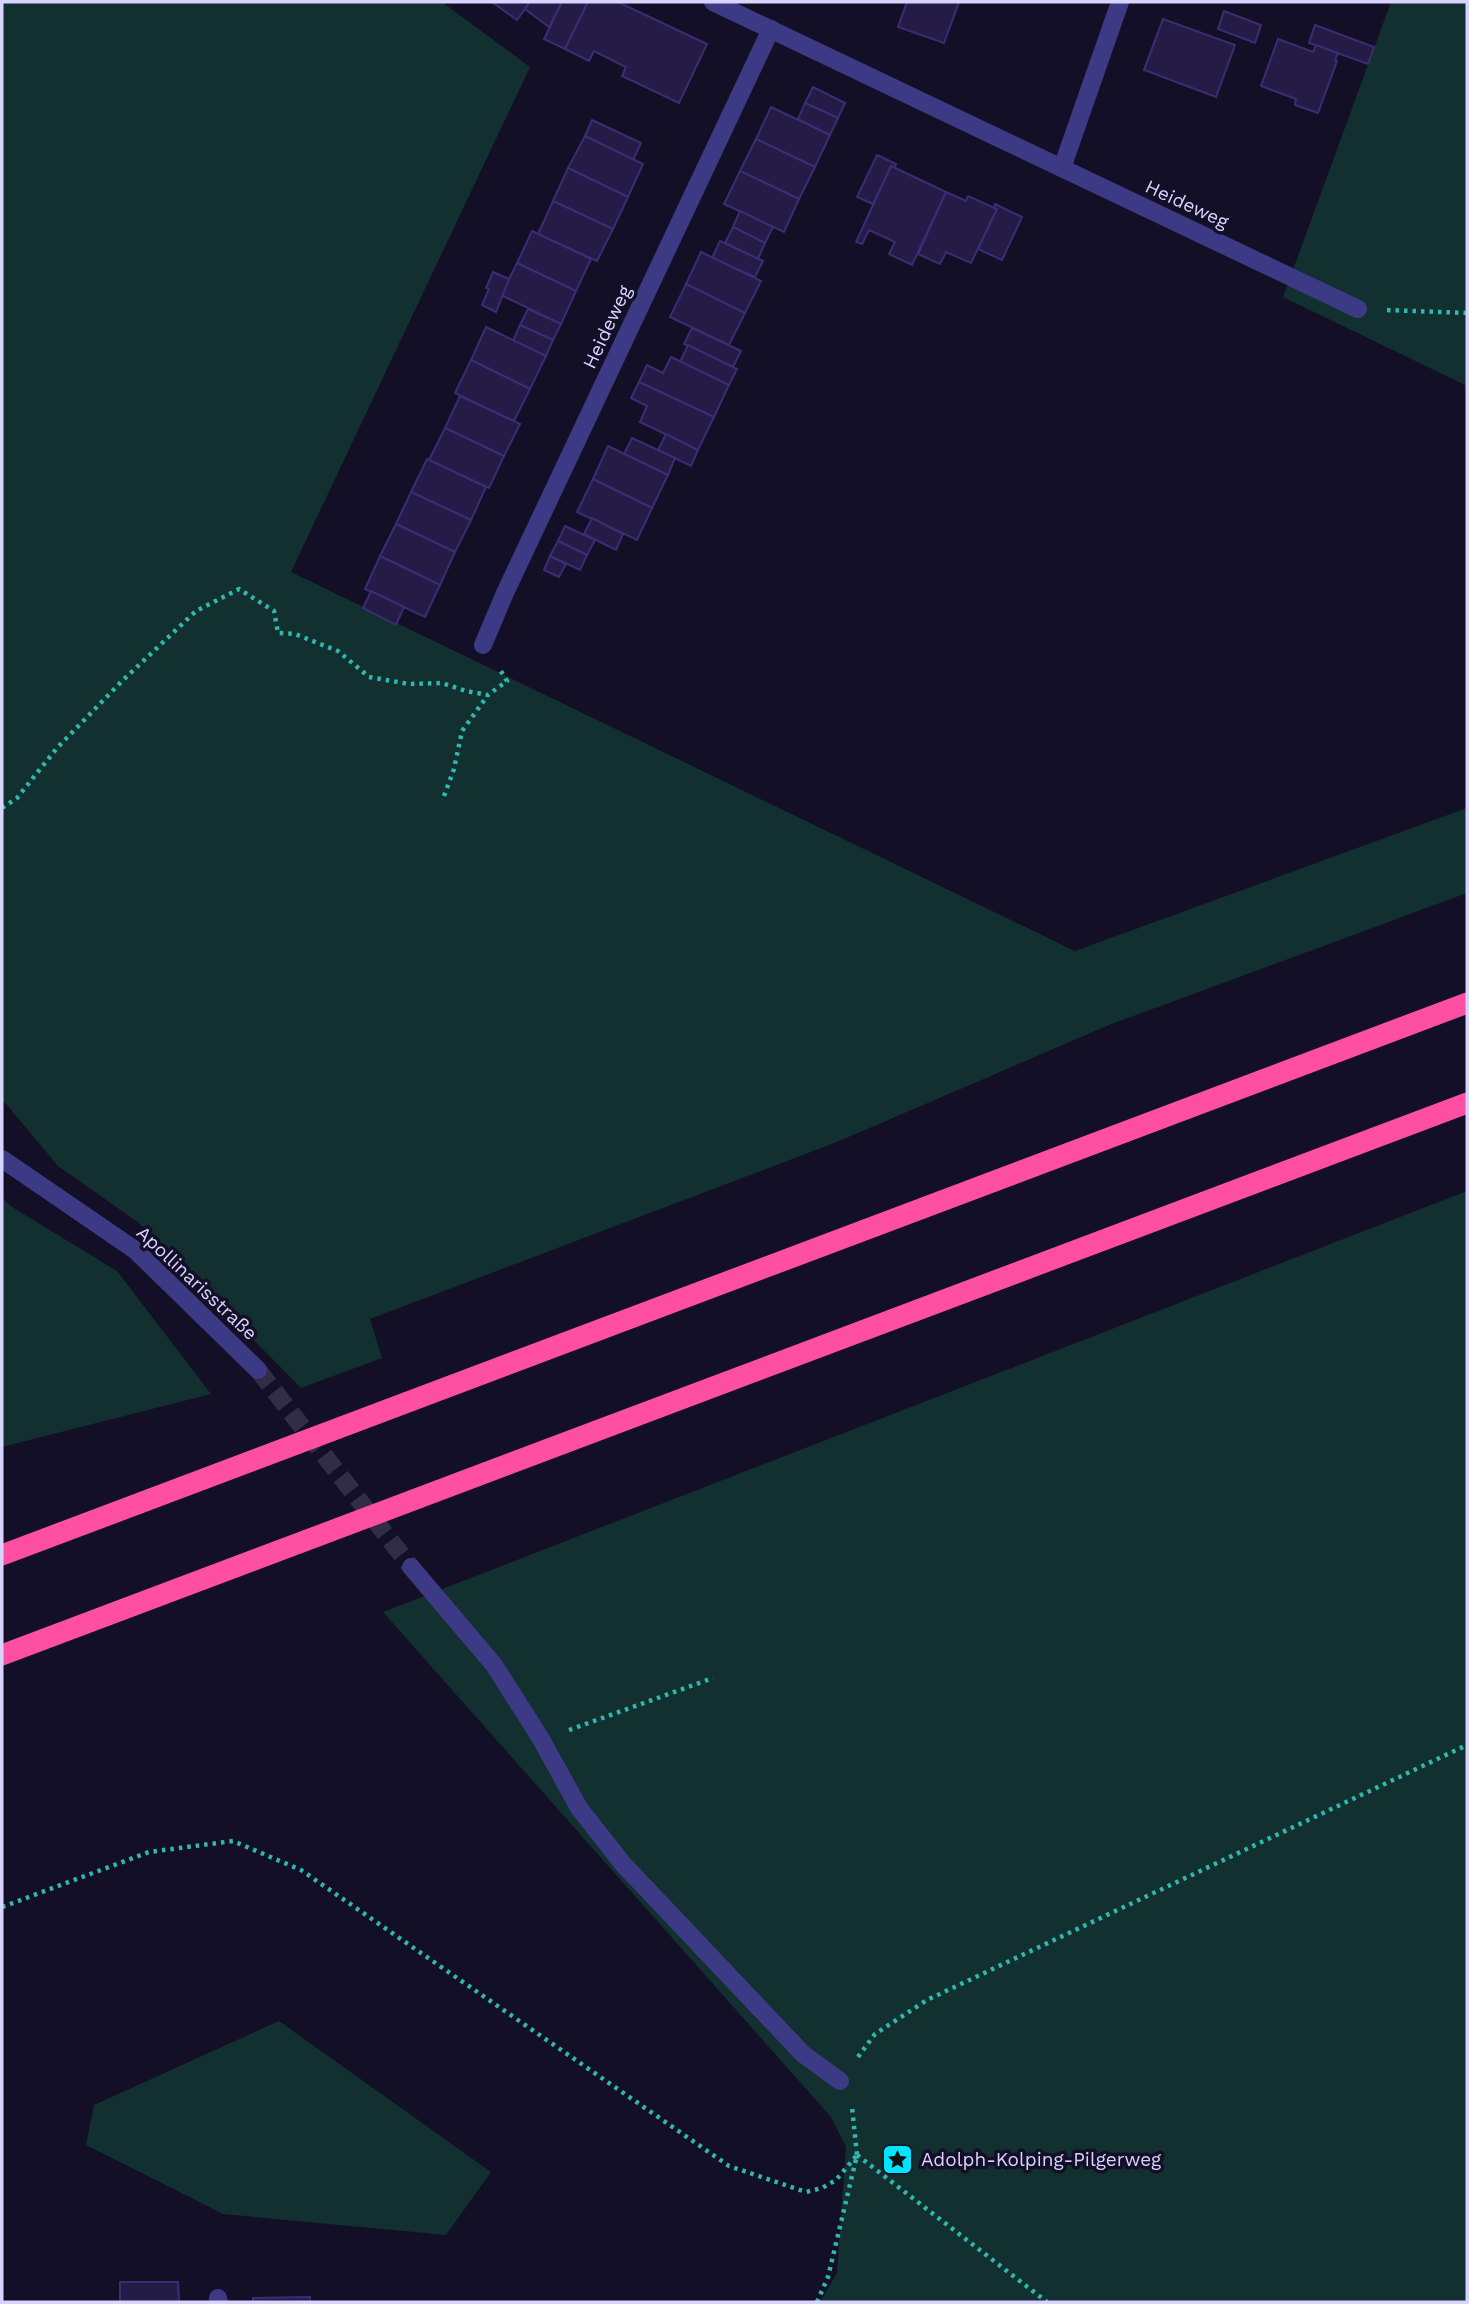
<svg xmlns="http://www.w3.org/2000/svg" width="1469" height="2304" font-family="'Work Sans',sans-serif">
<style>
.green{fill:#12302f}
.building{fill:#241b47;stroke:#3b2d73;stroke-width:2}
.lines{fill:none;stroke-linecap:round;stroke-linejoin:round}
.street-tunnel{stroke:#312d47;stroke-width:18;stroke-dasharray:18 9;stroke-linecap:butt}
.path{stroke:#2fb8b0;stroke-width:4.5;stroke-dasharray:3.5 5;stroke-linecap:butt}
.lane{stroke:#3d3a85;stroke-width:18}
.street{stroke:#3d3a85;stroke-width:18}
.highway{stroke:#ff4fa3;stroke-width:21}
.labels{text-anchor:middle;dominant-baseline:central;stroke-width:7;stroke-linejoin:round;paint-order:stroke}
.street-label{font-size:19px;fill:#d9d4ff;stroke:#130f26}
.poi-label{font-size:19px;fill:#d9d4ff;stroke:#130f26;text-anchor:start}
</style>
<rect width="100%" height="100%" fill="#130f26"/>
<g class="green">
<polygon points="2,2 442,2 530,67 291,572 1075,951 1467,808 1467,893 1109,1025 837,1142 370,1319 382,1358 301,1388 139,1223 58,1166 2,1099"/>
<polygon points="1391,2 1467,2 1467,386 1283,297"/>
<polygon points="1467,1191 1467,2302 820,2302 837,2273 846,2147 831,2117 383,1612"/>
<polygon points="2,1198 12,1207 117,1271 211,1394 2,1447"/>
<polygon points="279,2021 491,2172 446,2235 223,2214 86,2145 94,2105"/>
</g>
<g class="building">
<polygon points="492,2 530,2 517,20"/>
<polygon points="530,2 562,2 549,27 525,9"/>
<polygon points="562,2 588,2 565,49 544,39"/>
<polygon points="588,2 618,2 707,44 679,103 622,76 626,67 594,51 589,61 565,49"/>
<polygon points="907,2 959,2 944,43 898,27"/>
<polygon points="1224,11 1261,25 1255,43 1218,29"/>
<polygon points="1163,19 1235,45 1216,97 1144,70"/>
<polygon points="1315,25 1374,47 1368,64 1309,43"/>
<polygon points="1278,39 1313,52 1316,45 1338,53 1335,60 1337,61 1318,113 1295,105 1296,99 1261,86"/>
<polygon points="813,87 845,103 838,118 805,103"/>
<polygon points="805,103 838,118 830,135 798,119"/>
<polygon points="771,107 830,135 815,167 756,139"/>
<polygon points="592,120 641,143 633,160 585,136"/>
<polygon points="585,136 643,164 628,197 568,168"/>
<polygon points="756,139 815,167 799,199 740,171"/>
<polygon points="877,155 896,164 894,168 891,166 873,204 857,197"/>
<polygon points="891,166 946,192 912,265 889,254 895,242 869,230 862,244 856,242"/>
<polygon points="568,168 628,197 613,229 553,201"/>
<polygon points="740,171 799,199 784,232 724,204"/>
<polygon points="946,192 966,201 968,196 997,209 971,263 946,252 940,264 918,254"/>
<polygon points="553,201 613,229 597,261 538,234"/>
<polygon points="995,204 1022,217 1002,260 978,249 997,209 994,208"/>
<polygon points="740,211 773,227 765,243 733,227"/>
<polygon points="733,227 765,243 758,259 725,243"/>
<polygon points="532,231 591,259 576,291 517,263"/>
<polygon points="720,241 763,261 755,277 712,258"/>
<polygon points="701,252 761,281 745,313 686,284"/>
<polygon points="517,263 576,291 561,324 501,295"/>
<polygon points="493,272 509,279 496,312 482,305 489,289 486,288"/>
<polygon points="686,284 745,313 729,345 670,317"/>
<polygon points="528,309 561,324 553,340 520,325"/>
<polygon points="520,325 553,340 546,356 513,341"/>
<polygon points="486,327 546,356 530,389 471,360"/>
<polygon points="692,328 741,351 733,367 684,344"/>
<polygon points="688,345 737,369 729,385 680,362"/>
<polygon points="671,357 729,385 714,417 639,382 647,365 663,373"/>
<polygon points="471,360 530,389 514,421 455,393"/>
<polygon points="639,382 714,417 698,450 640,422 647,406 631,398"/>
<polygon points="460,396 520,424 504,456 445,428"/>
<polygon points="445,428 504,456 489,488 429,460"/>
<polygon points="666,434 698,450 691,466 658,450"/>
<polygon points="632,438 675,458 668,475 624,454"/>
<polygon points="608,446 668,475 652,508 593,479"/>
<polygon points="427,459 486,487 471,520 411,492"/>
<polygon points="593,479 652,508 637,540 577,512"/>
<polygon points="411,492 471,520 455,552 396,524"/>
<polygon points="592,518 623,534 616,550 584,534"/>
<polygon points="396,524 455,552 440,585 380,556"/>
<polygon points="565,526 595,540 587,555 558,541"/>
<polygon points="558,541 587,555 580,570 550,556"/>
<polygon points="380,556 440,585 425,617 365,589"/>
<polygon points="550,556 566,564 559,577 544,570"/>
<polygon points="371,591 404,607 396,625 363,608"/>
<polygon points="120,2282 178,2282 179,2302 120,2302"/>
<polygon points="310,2297 310,2302 253,2302 253,2298"/>
</g>
<g class="lines">
<polyline class="street-tunnel" points="258,1370 411,1567"/>
<g class="path">
<polyline points="1387,310 1467,313"/>
<polyline points="444,796 454,769 462,731 488,695"/>
<polyline points="2,808 17,798 57,748 121,682 196,611 239,589 274,611 278,633 295,634 338,651 369,677 409,684 442,683 466,691 488,695 507,681 499,668"/>
<polyline points="569,1730 713,1678"/>
<polyline points="2,1907 149,1852 233,1841 301,1870 729,2166 806,2192 822,2188 836,2180 857,2155"/>
<polyline points="858,2057 875,2034 927,2000 1467,1745"/>
<polyline points="857,2155 1047,2302"/>
<polyline points="817,2302 828,2277 857,2155 852,2107"/>
</g>
<polyline class="lane" points="411,1567 494,1665 541,1739 579,1808 623,1864 803,2054 840,2081"/>
<g class="street">
<polyline points="713,2 1358,309"/>
<polyline points="1062,168 1120,2"/>
<polyline points="483,645 505,593 771,29"/>
<polyline points="2,1159 135,1250 258,1370"/>
<polyline points="218,2298 219,2302"/>
</g>
<g class="highway">
<polyline points="2,1555 1467,1003"/>
<polyline points="2,1655 1467,1103"/>
</g>
</g>
<defs>
<symbol id="sight-square" viewBox="-11 -11 22 22"><rect x="-9" y="-9" width="18" height="18" rx="4" fill="#00e5ff" stroke="#130f26"/><path d="M0-6L1.8-2.2L6-1.7L2.9 1.2L3.7 5.4L0 3.3L-3.7 5.4L-2.9 1.2L-6-1.7L-1.8-2.2Z" fill="#111"/></symbol>
</defs>
<g fill-rule="evenodd">
<use href="#sight-square" x="880" y="2142" width="35" height="35"/>
</g>
<g class="labels">
<g class="street-label">
<text transform="translate(1187 204) rotate(25)">Heideweg</text>
<text transform="translate(607 327) rotate(-65)">Heideweg</text>
<text transform="translate(197 1283) rotate(43)">Apollinarisstraße</text>
</g>
<g class="poi-label">
<text x="921" y="2159">Adolph-Kolping-Pilgerweg</text>
</g>
</g>
<rect width="1469" height="2304" fill="none" stroke="#d9d4ff" stroke-width="7"/>
</svg>
